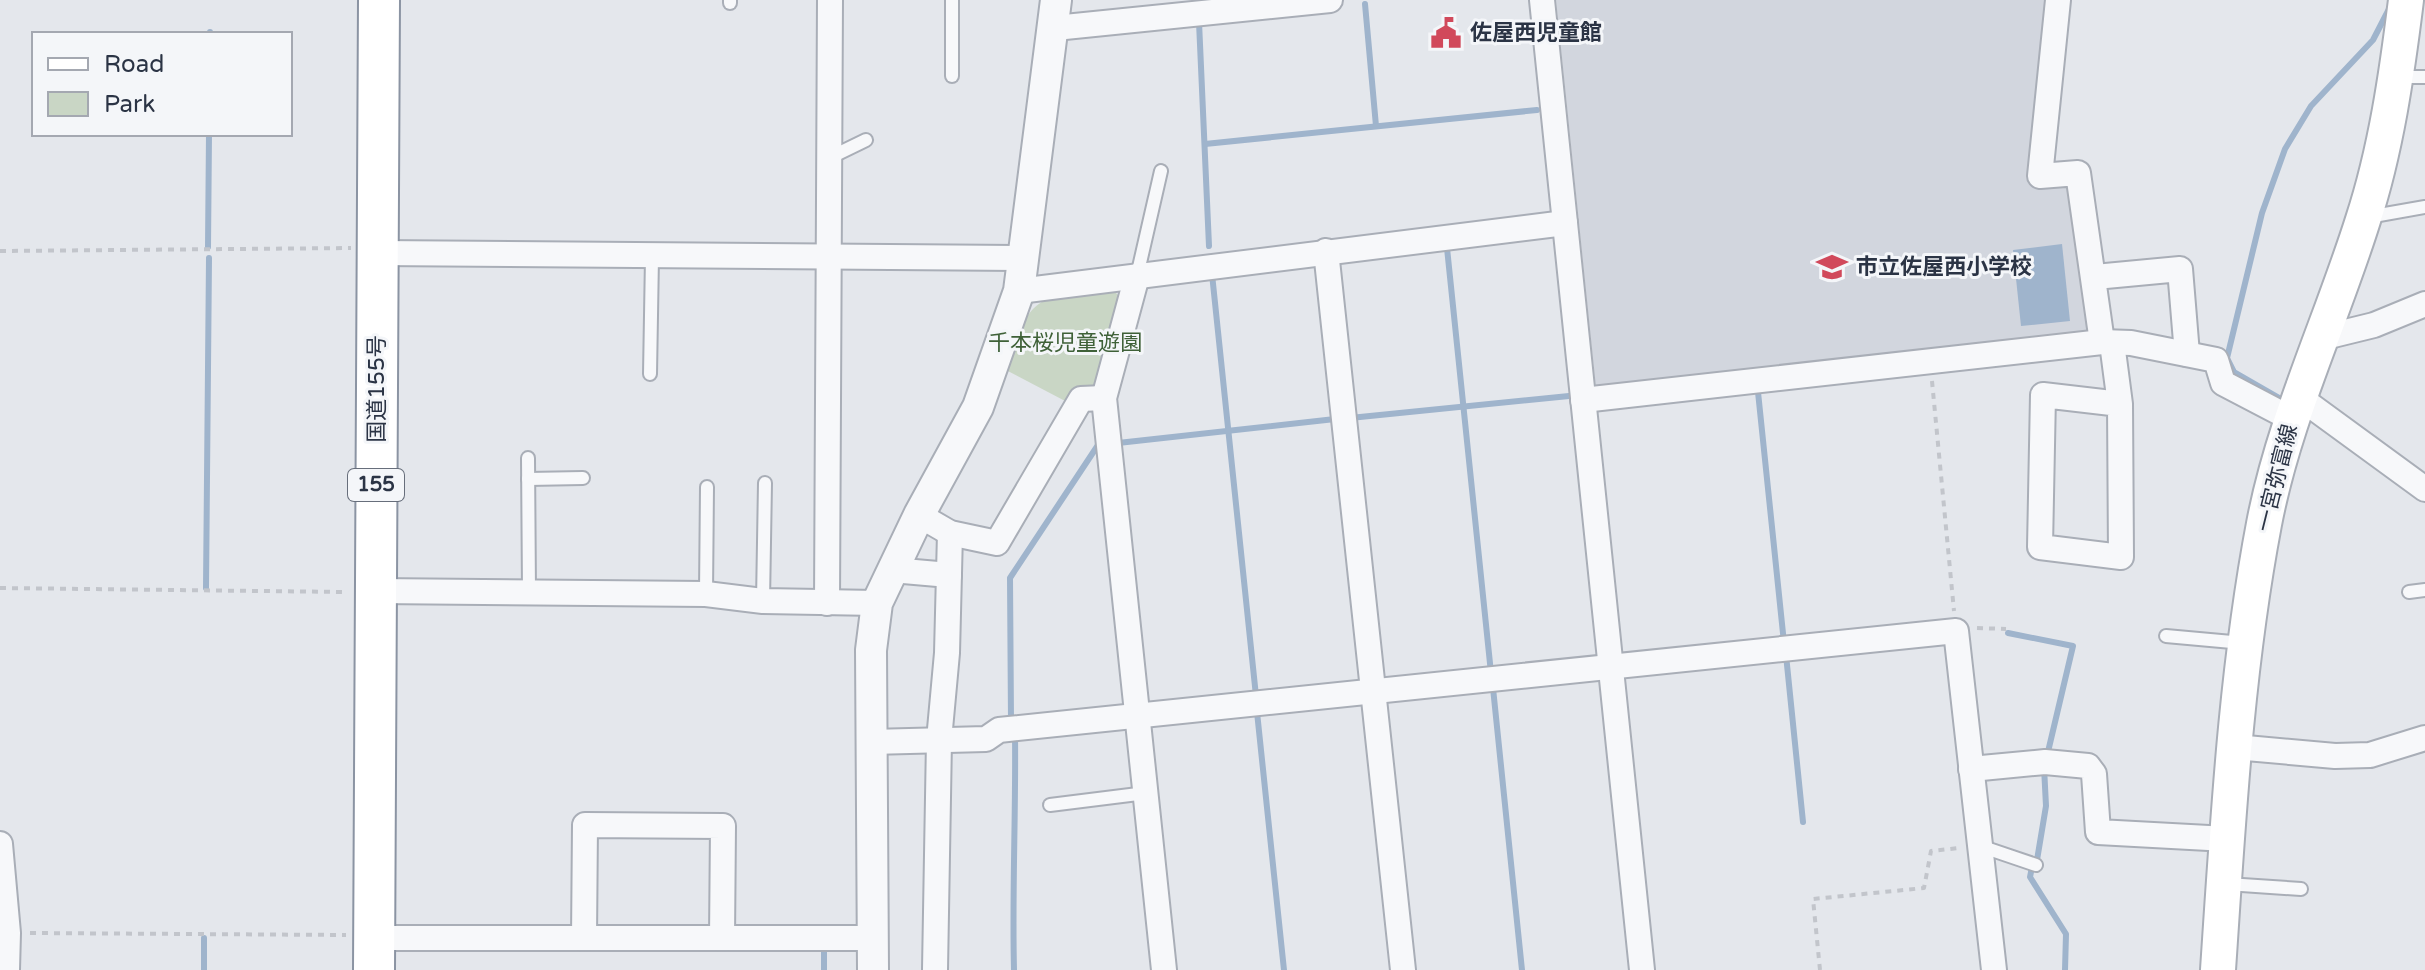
<svg xmlns="http://www.w3.org/2000/svg" width="2425" height="970" font-family="'Varela Round','Noto Sans JP',sans-serif">
<style>
.built{fill:#d2d6de}
.green{fill:#c9d6c5}
.water{fill:#9fb4cc}
.lines{fill:none;stroke-linecap:round;stroke-linejoin:round}
.stream{stroke:#9fb4cc;stroke-width:6}
.service-casing{stroke:#a9aeb7;stroke-width:16}
.minor-casing{stroke:#a9aeb7;stroke-width:28}
.tertiary-casing{stroke:#a9aeb7;stroke-width:34}
.secondary-casing{stroke:#a9aeb7;stroke-width:38}
.trunk-casing{stroke:#8b94a3;stroke-width:44}
.path{stroke:#c2c5cb;stroke-width:4;stroke-dasharray:6 6;stroke-linecap:butt}
.service{stroke:#f7f8fa;stroke-width:12}
.minor{stroke:#f7f8fa;stroke-width:24}
.tertiary{stroke:#f7f8fa;stroke-width:30}
.secondary{stroke:#fff;stroke-width:34}
.trunk{stroke:#fff;stroke-width:40}
.labels{text-anchor:middle;dominant-baseline:central;stroke-width:6;stroke-linejoin:round;paint-order:stroke}
.shield{fill:#f4f6f9;stroke:#676e7b;stroke-width:2}
.shield-label{font-size:20px;font-weight:bold;fill:#2b3445}
.poi-label{font-size:22px;font-weight:bold;fill:#2b3445;stroke:#f4f6f9;text-anchor:start}
.park-label{font-size:22px;fill:#3f6138;stroke:#f4f6f9}
.street-label{font-size:22px;fill:#2b3445;stroke:#f4f6f9}
</style>
<rect width="100%" height="100%" fill="#e4e7ec"/>
<polygon class="built" points="1556,0 2053,0 2034,187 2060,184 2073,193 2089,340 1596,390"/>
<path class="green" d="M 1113,290 L 1125,302 L 1104,385 L 1067,402 L 1004,369 C 1035,292 1031,298 1113,290 Z"/>
<polygon class="water" points="2062,244 2070,321 2021,326 2013,250"/>
<g class="lines">
<g class="stream">
<polyline points="1365,4 1376,126"/>
<polyline points="1199,22 1209,246"/>
<polyline points="210,34 210,32"/>
<polyline points="1205,144 1537,110"/>
<polyline points="208,247 209,134"/>
<polyline points="1447,248 1491,673"/>
<polyline points="1212,274 1256,696"/>
<polyline points="1758,392 1784,643"/>
<polyline points="2281,399 2234,372 2227,358 2262,213 2285,149 2311,106 2373,40 2389,9"/>
<polyline points="1350,418 1569,396"/>
<polyline points="1118,443 1335,419"/>
<polyline points="206,588 209,258"/>
<polyline points="2008,633 2073,646 2047,756"/>
<polyline points="1786,655 1803,822"/>
<polyline points="1493,688 1522,970"/>
<polyline points="1257,712 1284,970"/>
<polyline points="1011,721 1010,578 1098,445 1103,444"/>
<polyline points="2037,860 2046,806 2044,767"/>
<polyline points="2032,867 2030,877 2066,934 2065,970"/>
<polyline points="204,970 204,938"/>
<polyline points="824,970 824,945"/>
<path d="M 1014,970 C 1012,891 1016,813 1015,734"/>
</g>
<defs>
<g id="service">
<polyline points="730,3 730,0"/>
<polyline points="952,76 952,0"/>
<polyline points="2399,77 2425,77"/>
<polyline points="829,158 866,140"/>
<polyline points="2368,217 2425,207"/>
<polyline points="1137,276 1161,171"/>
<polyline points="650,374 652,257"/>
<polyline points="528,458 529,591"/>
<polyline points="528,479 583,478"/>
<polyline points="2409,592 2425,590"/>
<polyline points="706,594 707,487"/>
<polyline points="763,601 765,483"/>
<polyline points="2166,636 2243,643"/>
<polyline points="1050,805 1146,793"/>
<polyline points="1980,846 2036,865"/>
<polyline points="2227,884 2301,889"/>
</g>
<g id="minor">
<polyline points="1542,0 1642,970"/>
<polyline points="2058,0 2040,176 2078,173 2102,342"/>
<polyline points="1055,28 1330,0"/>
<polyline points="1326,251 1403,970"/>
<polyline points="378,253 1025,258"/>
<polyline points="1137,276 1104,398 1164,970"/>
<polyline points="2095,277 2180,269 2187,354"/>
<polyline points="1019,291 1565,223"/>
<polyline points="2321,338 2374,325 2425,304"/>
<polyline points="2112,343 2120,404 2121,557 2040,547 2043,395 2120,404"/>
<polyline points="2299,397 2425,489"/>
<polyline points="1583,400 2102,342 2131,343 2216,360 2223,383 2290,418"/>
<polyline points="919,515 950,533 997,543 1081,399 1104,398"/>
<polyline points="892,570 949,575"/>
<polyline points="376,591 706,594 763,601 877,603"/>
<polyline points="827,603 830,0"/>
<polyline points="871,742 986,739 999,730 1956,631 1994,970"/>
<polyline points="2235,747 2335,756 2370,755 2425,738"/>
<polyline points="1971,769 2045,762 2088,766 2094,774 2098,832 2227,839"/>
<polyline points="0,844 8,933 7,970"/>
<polyline points="374,938 872,938"/>
<polyline points="584,938 585,825 723,826 722,938"/>
<polyline points="935,970 939,740 947,653 950,533"/>
</g>
<polyline id="tertiary" points="873,970 871,650 877,603 919,515 978,407 1019,291 1056,0"/>
<path id="secondary" d="M 2218,970 C 2228,822 2236,671 2264,524 C 2284,419 2331,322 2363,220 C 2386,150 2397,73 2406,0"/>
<polyline id="trunk" points="374,970 379,0"/>
</defs>
<use href="#service" class="service-casing"/>
<use href="#minor" class="minor-casing"/>
<use href="#tertiary" class="tertiary-casing"/>
<use href="#secondary" class="secondary-casing"/>
<use href="#trunk" class="trunk-casing"/>
<g class="path">
<polyline points="0,251 351,248"/>
<polyline points="1932,381 1954,611"/>
<polyline points="0,588 346,592"/>
<polyline points="1977,628 2006,629"/>
<polyline points="30,933 346,935"/>
<polyline points="1820,970 1813,899 1924,888 1931,851 1959,848"/>
</g>
<use href="#service" class="service"/>
<use href="#minor" class="minor"/>
<use href="#tertiary" class="tertiary"/>
<use href="#secondary" class="secondary"/>
<use href="#trunk" class="trunk"/>
</g>
<defs>
<symbol id="civic-bare" viewBox="-9 -9 18 18"><path d="M-.6-6.5H3V-4.5H.6V-3L4-1V1h2V6H-6V1h2V-1L-.6-3ZM-1.2 2.5V6h2.4V2.5Z" fill="#d1495b" stroke="#f4f6f9" stroke-width="2.5" paint-order="stroke"/></symbol>
<symbol id="school-bare" viewBox="-9 -9 18 18"><path d="M0-5L7-2L0 1L-7-2ZM-4 1L0 2.5L4 1V4Q0 6-4 4Z" fill="#d1495b" stroke="#f4f6f9" stroke-width="2.5" paint-order="stroke"/></symbol>
</defs>
<g fill-rule="evenodd">
<use href="#civic-bare" x="1424" y="11" width="44" height="44"/>
<use href="#school-bare" x="1810" y="245" width="44" height="44"/>
</g>
<g class="labels">
<rect class="shield" x="348" y="469" width="56" height="32" rx="6"/>
<g class="shield-label">
<text x="376" y="485">155</text>
</g>
<g class="poi-label">
<text x="1470" y="33">佐屋西児童館</text>
<text x="1856" y="267">市立佐屋西小学校</text>
</g>
<g class="park-label">
<text x="1065" y="343">千本桜児童遊園</text>
</g>
<g class="street-label">
<text transform="translate(377 389) rotate(-90)">国道155号</text>
<text transform="translate(2277 478) rotate(-76)">一宮弥富線</text>
</g>
</g>
<rect x="32" y="32" width="260" height="104" fill="#f4f6f9" stroke="#a4a8b1" stroke-width="2"/>
<rect x="48" y="58" width="40" height="12" fill="#ffffff" stroke="#a4a8b1" stroke-width="2"/>
<text x="104" y="72" font-size="24" fill="#2b3445">Road</text>
<rect x="48" y="92" width="40" height="24" fill="#c9d6c5" stroke="#a4a8b1" stroke-width="2"/>
<text x="104" y="112" font-size="24" fill="#2b3445">Park</text>
</svg>
